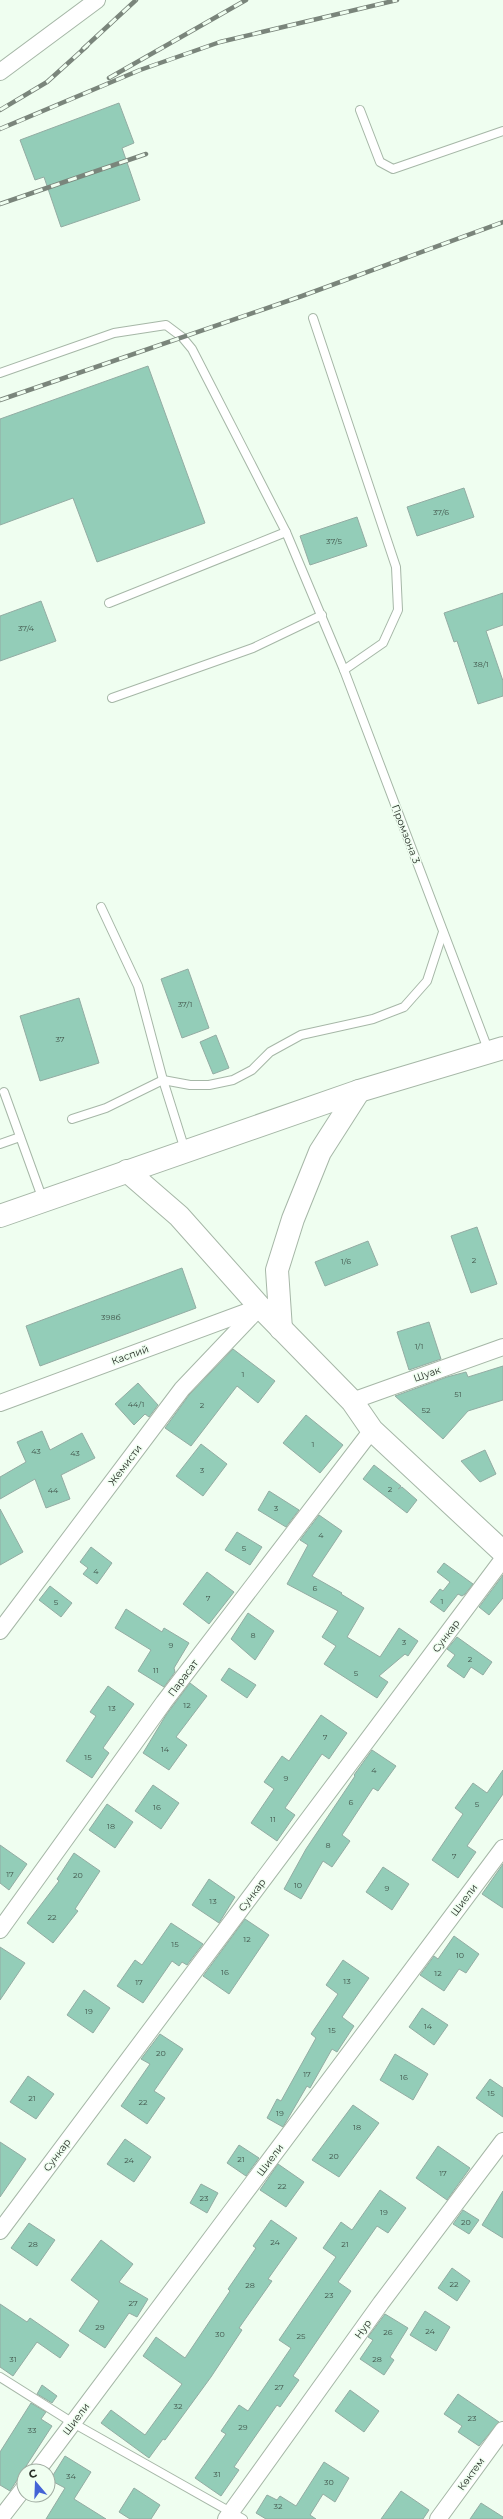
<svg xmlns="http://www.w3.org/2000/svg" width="503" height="2519" font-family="Montserrat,sans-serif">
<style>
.building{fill:#93cdb8;stroke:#93aca3}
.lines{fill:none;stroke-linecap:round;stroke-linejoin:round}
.lane-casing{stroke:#a6b7a7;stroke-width:10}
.street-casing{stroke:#a6b7a7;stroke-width:18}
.secondary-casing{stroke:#a6b7a7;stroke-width:24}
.primary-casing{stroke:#a6b7a7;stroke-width:24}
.lane{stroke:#fff;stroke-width:8}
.street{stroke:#fff;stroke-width:16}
.secondary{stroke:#fff;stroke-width:22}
.primary{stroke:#fff;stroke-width:22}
.rail-casing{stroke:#7a857b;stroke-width:4.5}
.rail{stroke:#effef0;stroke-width:3;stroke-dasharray:9;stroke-linecap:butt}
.labels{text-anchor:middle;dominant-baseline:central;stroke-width:3;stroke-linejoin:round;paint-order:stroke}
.number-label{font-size:8px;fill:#44584e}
.street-label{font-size:10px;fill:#2a312a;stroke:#effef0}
</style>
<rect width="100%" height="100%" fill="#effef0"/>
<g class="building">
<polygon points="119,103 134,143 122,148 140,200 61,227 44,177 35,180 20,140"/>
<polygon points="148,366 205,523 97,562 73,498 0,525 0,419"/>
<polygon points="464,488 474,517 417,536 407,507"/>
<polygon points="357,517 367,546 310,565 300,536"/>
<polygon points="503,593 503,625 486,631 503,681 503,696 478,704 457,641 454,642 444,613"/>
<polygon points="41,601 56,641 0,661 0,616"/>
<polygon points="188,969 209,1028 182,1038 161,979"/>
<polygon points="79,998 99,1063 40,1081 20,1016"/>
<polygon points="216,1035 229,1068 213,1074 200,1042"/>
<polygon points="477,1227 497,1284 471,1293 451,1236"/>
<polygon points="368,1241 378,1265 325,1286 315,1262"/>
<polygon points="182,1268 196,1308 40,1366 26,1326"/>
<polygon points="429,1322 441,1359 409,1370 397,1332"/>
<polygon points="233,1349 275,1381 258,1403 237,1386 191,1446 165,1428 189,1395"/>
<polygon points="503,1366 503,1400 468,1411 443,1439 395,1396 447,1377 466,1372 468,1377"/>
<polygon points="138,1383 158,1405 149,1417 145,1414 134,1425 115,1404"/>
<polygon points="306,1415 343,1445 320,1473 283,1443"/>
<polygon points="42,1431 50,1450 82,1433 95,1458 61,1475 70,1499 46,1508 35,1479 0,1499 0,1477 26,1462 17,1442"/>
<polygon points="201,1444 227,1464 203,1496 176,1476"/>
<polygon points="485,1450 496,1474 480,1482 461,1461"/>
<polygon points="374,1465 401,1486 398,1489 402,1487 417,1500 407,1513 363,1479"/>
<polygon points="269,1491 299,1510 286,1527 258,1510"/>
<polygon points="0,1509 23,1552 0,1565"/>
<polygon points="319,1515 342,1531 312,1576 342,1593 341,1594 364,1608 347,1637 380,1657 399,1628 418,1641 408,1656 405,1654 379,1676 388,1682 377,1698 324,1664 336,1646 322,1637 338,1611 287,1584 308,1545 300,1540"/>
<polygon points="237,1532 262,1547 250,1565 225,1550"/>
<polygon points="91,1547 112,1563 97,1584 83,1574 88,1568 80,1562"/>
<polygon points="444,1563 473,1584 465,1594 462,1596 458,1594 444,1612 430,1602 440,1589 443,1591 450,1582 437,1572"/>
<polygon points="207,1572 234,1592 209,1624 183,1604"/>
<polygon points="503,1575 503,1598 489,1615 479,1607"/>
<polygon points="50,1586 72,1603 61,1617 39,1600"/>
<polygon points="126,1609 162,1632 164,1628 189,1643 174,1668 175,1672 164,1687 138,1671 151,1650 115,1628"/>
<polygon points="248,1613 274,1631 255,1660 231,1639"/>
<polygon points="457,1637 492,1662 483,1675 471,1667 464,1678 447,1666 455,1655 447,1649"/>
<polygon points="229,1668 256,1685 247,1698 221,1680"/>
<polygon points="190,1683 207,1696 176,1737 187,1745 169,1770 143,1753 166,1715"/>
<polygon points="108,1686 134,1704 103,1748 109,1753 92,1778 66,1761 96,1716 90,1712"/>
<polygon points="321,1715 347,1733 329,1759 322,1754 285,1808 295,1815 277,1841 251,1823 274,1789 264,1782 282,1756 289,1761"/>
<polygon points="372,1750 396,1766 378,1791 373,1788 342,1835 350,1841 332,1867 323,1861 301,1899 284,1889 306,1849 355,1776 354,1775"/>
<polygon points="503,1770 503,1794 467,1846 476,1852 458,1878 432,1860 463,1814 455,1808 473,1783 487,1793"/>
<polygon points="153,1785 179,1803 161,1829 135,1811"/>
<polygon points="107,1804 133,1822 115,1848 89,1830"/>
<polygon points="0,1845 27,1864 9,1890 0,1883"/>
<polygon points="74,1853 100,1871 75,1909 78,1911 53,1943 27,1923 59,1881 57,1879"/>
<polygon points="503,1864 503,1908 482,1894"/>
<polygon points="383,1867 409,1884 392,1910 366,1892"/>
<polygon points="209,1879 235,1897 219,1923 192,1905"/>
<polygon points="245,1919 269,1935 229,1994 203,1976"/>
<polygon points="171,1923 203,1944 187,1965 182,1962 179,1966 172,1961 143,2003 117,1986 135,1960 142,1965"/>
<polygon points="454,1936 479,1954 466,1973 459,1969 444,1991 420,1975 434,1956 438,1959"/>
<polygon points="0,1947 25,1963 0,2000"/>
<polygon points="343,1960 369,1978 342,2017 354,2026 337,2052 332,2049 310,2088 307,2086 283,2127 267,2118 277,2099 281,2101 316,2038 311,2034 338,1994 326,1985"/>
<polygon points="84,1990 110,2008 93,2033 67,2015"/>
<polygon points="422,2008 448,2025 434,2045 409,2027"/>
<polygon points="160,2034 183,2049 154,2091 165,2098 147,2124 121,2106 150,2064 141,2059"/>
<polygon points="395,2054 428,2074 413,2100 380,2080"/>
<polygon points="28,2076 54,2094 36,2119 10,2102"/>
<polygon points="490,2079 503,2088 503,2117 476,2098"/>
<polygon points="353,2105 379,2123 339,2177 312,2160"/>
<polygon points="125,2139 151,2157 134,2182 107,2164"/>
<polygon points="0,2142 26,2159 0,2197"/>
<polygon points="239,2145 259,2158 246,2176 227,2163"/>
<polygon points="438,2146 470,2168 447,2200 416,2178"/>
<polygon points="278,2164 304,2182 286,2207 260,2190"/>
<polygon points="201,2184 218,2193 207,2213 190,2203"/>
<polygon points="380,2190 406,2208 388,2233 377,2226 338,2282 351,2291 293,2376 299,2380 280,2407 277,2405 234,2467 239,2470 221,2496 195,2478 226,2434 221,2431 239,2405 248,2411 291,2348 279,2340 336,2257 323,2248 341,2222 352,2230"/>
<polygon points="503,2191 503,2238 482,2225"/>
<polygon points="463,2210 479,2220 469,2234 453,2224"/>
<polygon points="271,2220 297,2238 268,2279 272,2281 239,2328 242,2330 211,2377 165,2440 163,2439 149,2458 101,2423 111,2410 145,2435 182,2384 143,2356 156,2337 185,2358 230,2291 228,2289 256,2248 253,2246"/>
<polygon points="29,2223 55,2240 37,2266 11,2248"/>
<polygon points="101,2240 133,2264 119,2282 148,2299 137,2317 129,2313 105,2348 79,2331 99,2301 71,2280"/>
<polygon points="452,2268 470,2281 457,2301 438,2288"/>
<polygon points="0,2304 27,2322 30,2318 69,2345 60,2358 37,2342 13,2376 0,2367"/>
<polygon points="425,2311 450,2327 436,2351 410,2335"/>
<polygon points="385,2314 408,2328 390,2357 394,2360 384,2375 360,2359 373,2340 368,2337"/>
<polygon points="42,2385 57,2396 52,2403 37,2394"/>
<polygon points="350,2390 379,2411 364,2432 335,2411"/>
<polygon points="458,2394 499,2422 479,2446 458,2432 462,2426 444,2414"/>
<polygon points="31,2403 46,2412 41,2419 52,2426 10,2491 0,2485 0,2452"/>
<polygon points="65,2456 91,2472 74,2499 106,2519 46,2519 65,2488 50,2480"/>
<polygon points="324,2462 349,2478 335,2502 323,2494 310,2515 316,2519 266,2519 256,2513 267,2495 277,2500 280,2496 296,2506"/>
<polygon points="134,2488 160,2505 151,2519 130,2519 119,2512"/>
<polygon points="401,2491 429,2510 423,2519 381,2519"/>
<polygon points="481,2503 503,2517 503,2519 470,2519"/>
</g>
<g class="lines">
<defs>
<g id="lane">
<polyline points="360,110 380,162 393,169 503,131"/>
<polyline points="313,318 396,567 398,610 383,643 344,670"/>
<polyline points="0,373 114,333 166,325 182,337 192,349 286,532"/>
<polyline points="109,603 286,532 344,670 489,1052"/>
<polyline points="112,698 253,648 322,615"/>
<polyline points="101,907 138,986 163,1080 185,1150"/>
<polyline points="4,1092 43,1200"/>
<polyline points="72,1119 106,1108 163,1080 190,1085 209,1085 233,1080 252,1070 270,1052 301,1035 373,1019 404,1007 427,981 443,932"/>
<polyline points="0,1144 20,1137"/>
<polyline points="0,2377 73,2423 243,2519"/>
</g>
<g id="street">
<polyline points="0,72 97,0"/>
<polyline points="352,1401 503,1347"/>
<polyline points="0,1403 257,1308"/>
<polyline points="0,1631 182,1389 260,1307"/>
<polyline points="0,1930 164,1702 372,1430"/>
<polyline points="0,2231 503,1559"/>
<polyline points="37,2471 503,1848"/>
<polyline points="0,2519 24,2488"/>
<polyline points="226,2519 381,2303 503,2141"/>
<polyline points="438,2519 503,2430"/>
</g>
<g id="secondary">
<polyline points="127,1171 179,1216 260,1307 352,1401 372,1430 503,1552"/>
<polyline points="281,1329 277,1270 293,1219 320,1152 359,1091"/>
</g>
<polyline id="primary" points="0,1216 359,1091 503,1048"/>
</defs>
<use href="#lane" class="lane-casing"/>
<use href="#street" class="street-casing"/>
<use href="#secondary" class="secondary-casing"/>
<use href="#primary" class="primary-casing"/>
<use href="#lane" class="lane"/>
<use href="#street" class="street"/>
<use href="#secondary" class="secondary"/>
<use href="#primary" class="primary"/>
<defs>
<g id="rail">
<polyline points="83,49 136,0"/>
<polyline points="109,78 246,0"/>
<polyline points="0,110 47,82 87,46"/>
<polyline points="0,129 140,70 220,42 397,0"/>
<polyline points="0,204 146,154"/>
<polyline points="0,400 302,296 503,222"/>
</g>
</defs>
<use href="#rail" class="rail-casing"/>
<use href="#rail" class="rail"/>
</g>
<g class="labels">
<g class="number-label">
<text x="441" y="512">37/6</text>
<text x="334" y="541">37/5</text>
<text x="26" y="628">37/4</text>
<text x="481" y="664">38/1</text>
<text x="185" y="1004">37/1</text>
<text x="60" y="1039">37</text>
<text x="474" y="1260">2</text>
<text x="346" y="1261">1/6</text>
<text x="111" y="1317">398б</text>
<text x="419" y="1346">1/1</text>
<text x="243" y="1374">1</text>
<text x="458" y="1394">51</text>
<text x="136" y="1404">44/1</text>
<text x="202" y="1405">2</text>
<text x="426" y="1410">52</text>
<text x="313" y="1444">1</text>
<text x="36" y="1451">43</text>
<text x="75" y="1453">43</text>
<text x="202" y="1470">3</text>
<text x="390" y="1489">2</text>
<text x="53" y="1490">44</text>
<text x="276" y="1508">3</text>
<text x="321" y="1535">4</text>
<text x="244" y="1548">5</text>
<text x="96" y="1571">4</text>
<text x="315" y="1588">6</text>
<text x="208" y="1598">7</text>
<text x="442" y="1601">1</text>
<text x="56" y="1602">5</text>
<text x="253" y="1635">8</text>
<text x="404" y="1642">3</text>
<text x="171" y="1645">9</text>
<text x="470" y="1659">2</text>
<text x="156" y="1670">11</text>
<text x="356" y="1673">5</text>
<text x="187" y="1705">12</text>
<text x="112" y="1708">13</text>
<text x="325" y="1737">7</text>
<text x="165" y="1749">14</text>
<text x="88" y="1757">15</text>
<text x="374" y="1770">4</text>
<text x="286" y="1778">9</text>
<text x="351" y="1802">6</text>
<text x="477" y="1804">5</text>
<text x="157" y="1807">16</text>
<text x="273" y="1819">11</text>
<text x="111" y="1826">18</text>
<text x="328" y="1845">8</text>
<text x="454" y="1856">7</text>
<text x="10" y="1874">17</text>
<text x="78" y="1875">20</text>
<text x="298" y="1885">10</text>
<text x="387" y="1888">9</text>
<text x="213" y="1901">13</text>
<text x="52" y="1917">22</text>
<text x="247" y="1939">12</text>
<text x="175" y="1944">15</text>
<text x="460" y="1955">10</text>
<text x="225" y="1972">16</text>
<text x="438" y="1973">12</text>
<text x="347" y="1981">13</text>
<text x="139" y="1982">17</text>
<text x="89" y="2011">19</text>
<text x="428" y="2026">14</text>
<text x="332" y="2030">15</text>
<text x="161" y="2053">20</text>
<text x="307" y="2074">17</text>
<text x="404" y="2077">16</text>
<text x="491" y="2093">15</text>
<text x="32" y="2098">21</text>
<text x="143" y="2102">22</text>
<text x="280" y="2113">19</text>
<text x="357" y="2127">18</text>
<text x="334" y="2156">20</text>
<text x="241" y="2159">21</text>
<text x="129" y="2160">24</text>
<text x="443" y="2173">17</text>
<text x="282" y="2186">22</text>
<text x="204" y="2198">23</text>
<text x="384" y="2212">19</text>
<text x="466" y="2222">20</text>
<text x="275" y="2242">24</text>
<text x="33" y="2244">28</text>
<text x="345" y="2244">21</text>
<text x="454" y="2284">22</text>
<text x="250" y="2285">28</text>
<text x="329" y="2295">23</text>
<text x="133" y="2303">27</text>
<text x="100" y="2327">29</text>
<text x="430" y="2331">24</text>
<text x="388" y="2332">26</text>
<text x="220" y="2334">30</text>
<text x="301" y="2336">25</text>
<text x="13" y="2359">31</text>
<text x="377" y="2359">28</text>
<text x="279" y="2387">27</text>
<text x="178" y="2406">32</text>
<text x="472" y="2418">23</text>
<text x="243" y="2427">29</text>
<text x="32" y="2430">33</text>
<text x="217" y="2474">31</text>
<text x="71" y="2476">34</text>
<text x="329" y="2482">30</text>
<text x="278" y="2506">32</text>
</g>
<g class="street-label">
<text transform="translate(406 834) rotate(69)">Промзона 3</text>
<text transform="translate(130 1355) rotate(-20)">Каспий</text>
<text transform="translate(427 1374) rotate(-20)">Шуак</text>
<text transform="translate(125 1465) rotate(-53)">Жемисти</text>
<text transform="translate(446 1636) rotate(-53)">Сункар</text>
<text transform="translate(183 1678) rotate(-53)">Парасат</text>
<text transform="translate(252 1895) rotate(-53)">Сункар</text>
<text transform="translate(464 1900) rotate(-53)">Шиели</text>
<text transform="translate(57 2155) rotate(-53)">Сункар</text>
<text transform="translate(270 2160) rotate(-53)">Шиели</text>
<text transform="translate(363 2329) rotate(-54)">Нур</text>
<text transform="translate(76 2419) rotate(-53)">Шиели</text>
<text transform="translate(471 2474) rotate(-54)">Көктем</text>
</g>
</g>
<g transform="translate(36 2483) rotate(341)"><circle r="19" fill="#effef0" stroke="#a0aca1"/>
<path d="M0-3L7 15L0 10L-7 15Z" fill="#4363d6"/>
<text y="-6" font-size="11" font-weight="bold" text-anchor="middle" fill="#2a312a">С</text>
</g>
</svg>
